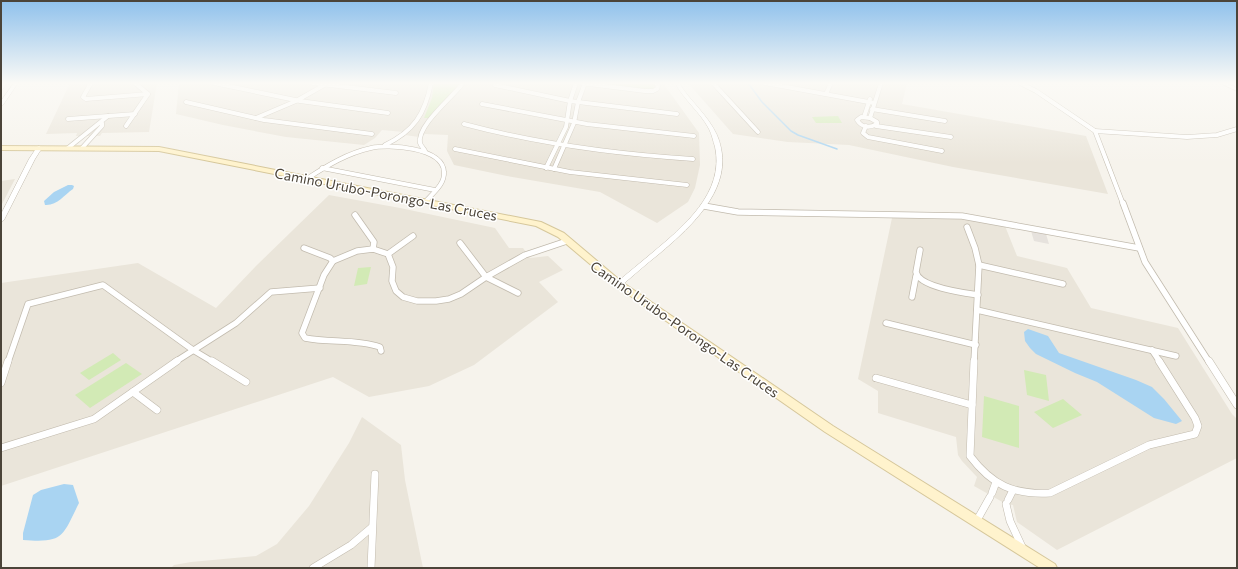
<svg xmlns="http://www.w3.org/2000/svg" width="1238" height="569" font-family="Commissioner,sans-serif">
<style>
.residential{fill:#eae5da}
.industrial{fill:#e6e2dd}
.green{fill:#d2eab5}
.water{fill:#a9d4f2}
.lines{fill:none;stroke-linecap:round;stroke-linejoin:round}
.stream{stroke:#a9d4f2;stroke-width:1.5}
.minor-far2-casing{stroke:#c2bbae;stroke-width:5}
.minor-far1-casing{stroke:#c2bbae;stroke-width:7}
.minor-casing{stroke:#c2bbae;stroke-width:8}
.tertiary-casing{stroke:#c2bbae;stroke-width:1}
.secondary-casing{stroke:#d6c79b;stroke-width:2}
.minor-far2{stroke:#fff;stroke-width:4}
.minor-far1{stroke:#fff;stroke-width:5.5}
.minor{stroke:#fff;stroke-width:7}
.tertiary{fill:#fff;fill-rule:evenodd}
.secondary{fill:#fff3cd;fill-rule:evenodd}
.labels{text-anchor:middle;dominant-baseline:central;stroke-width:3;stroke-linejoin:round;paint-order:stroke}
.street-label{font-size:14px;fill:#4b4439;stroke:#fff}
</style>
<rect width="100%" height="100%" fill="#f6f3ec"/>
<g class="residential">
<polygon points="70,83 157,83 149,132 102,133 100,136 76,136 77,133 46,134"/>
<polygon points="179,83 663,83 699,133 700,165 695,188 688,202 657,223 600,192 507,176 454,165 447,151 448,135 425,134 419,137 405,135 404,132 382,130 375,138 364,145 286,137 223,125 176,114"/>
<polygon points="688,83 907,83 902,104 1086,136 1108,194 953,167 849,145 788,142 733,134"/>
<polygon points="15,179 1,206 1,181"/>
<polygon points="329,195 400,208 495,228 509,248 523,248 530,258 548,256 563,270 539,282 558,302 474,365 429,386 369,397 333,377 1,486 1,283 138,263 216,308 256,266"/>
<polygon points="892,218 964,218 1005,226 1017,256 1067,268 1091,308 1178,328 1232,414 1237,419 1237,458 1057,550 1017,522 1013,505 1006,504 974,486 977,477 962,461 958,455 956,437 878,413 878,391 858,379"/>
<polygon points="362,417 401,445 405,480 423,568 171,568 174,565 191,562 256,556 277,544 309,506 349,443"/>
</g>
<polygon class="industrial" points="1031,231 1046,234 1049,244 1034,241"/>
<g class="green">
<polygon points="434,83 460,83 455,91 429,118 424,118 432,98"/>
<polygon points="593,83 654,83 656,85 653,89 647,90"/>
<polygon points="838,116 842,123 816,123 812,117"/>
<polygon points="371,267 367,284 354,286 358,268"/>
<polygon points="113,353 121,360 89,380 80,373"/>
<polygon points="126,363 142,374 90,408 75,395"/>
<polygon points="1024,370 1046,375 1049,401 1027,395"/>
<polygon points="984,396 1019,406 1019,448 982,437"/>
<polygon points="1063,399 1082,415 1053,428 1034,412"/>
</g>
<g class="water">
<path d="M 68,185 L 72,185 L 74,186 L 73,189 C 64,195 57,206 45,205 L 44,201 L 54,192 Z"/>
<polygon points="1028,329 1048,336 1059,353 1136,380 1152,387 1164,399 1182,421 1176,424 1154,418 1097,382 1075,373 1036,354 1030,348 1025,341 1024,332"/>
<path d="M 64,484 L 73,485 L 79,503 C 62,537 64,543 23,540 L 23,533 L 33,495 L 41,490 Z"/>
</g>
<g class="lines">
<polyline class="stream" points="748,83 762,102 791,131 798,135 837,149"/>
<defs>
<g id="minor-far2">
<polyline points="91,83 83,97 86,99 148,94"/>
<polyline points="214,83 300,101 388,113"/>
<polyline points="313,83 396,93"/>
<polyline points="581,83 645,91 653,91 657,89 658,86 656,83"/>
<polyline points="713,83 758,132"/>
<polyline points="765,83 874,103"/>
<polyline points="1020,83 1036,91 1095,131 1123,204"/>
<polyline points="495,85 570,101 677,114"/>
<polyline points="826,94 831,83"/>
<polyline points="186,102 264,120 372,134"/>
<polyline points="482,104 587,124 694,136"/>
<polyline points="872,109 945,121"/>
<path d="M 861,117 L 870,118 L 877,122 L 877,124 C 870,128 862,128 857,120 Z"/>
<polyline points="864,117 870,99"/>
<polyline points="256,118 296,101 326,84"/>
<polyline points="870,118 881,83"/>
<polyline points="68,119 135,114"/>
<path d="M 464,124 C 539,144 615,154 693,159"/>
<polyline points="126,126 148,94 135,83"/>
<polyline points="866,126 863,133 868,137 942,151"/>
<polyline points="876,126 951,137"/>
<polyline points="1095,131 1187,137 1217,135 1237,129"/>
<path d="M 385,145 C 414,131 425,114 431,83"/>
<polyline points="68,148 108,116"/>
<polyline points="82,148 102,126 102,123"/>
<polyline points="455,149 570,172 687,185"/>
<path d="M 425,151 C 424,149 421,146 420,143 C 417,125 453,97 463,83"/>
<polyline points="322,168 435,190"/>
<polyline points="546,168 566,127 570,101 576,83"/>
<polyline points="554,169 574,123 578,102 585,83"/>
<path d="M 308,178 C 328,165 348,153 371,148 C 388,144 443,147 444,172 C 445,184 433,193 425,202"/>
</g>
<g id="minor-far1">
<polyline points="1123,203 1145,262 1209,362"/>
<polyline points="704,206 738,212 962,216 1139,248"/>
<polyline points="355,215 374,242 373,249"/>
<polyline points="967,227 975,248 979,265 974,362"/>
<polyline points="460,243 486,277 518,293"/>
<polyline points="304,248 330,258 333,261"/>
<path d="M 920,250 L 916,272 C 919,287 964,293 978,295"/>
<polyline points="388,254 413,236"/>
<polyline points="979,265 1063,284"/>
<polyline points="912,297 916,276"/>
<polyline points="977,310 1176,356"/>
<polyline points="886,323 976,345"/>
<polyline points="1152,350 1160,362"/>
<path d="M 381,351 L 380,347 C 356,339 330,343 305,338 L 302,333 L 324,275 L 333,261 L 357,251 L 373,249 L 388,254 L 393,267 L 392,281 L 396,291 L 403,297 L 417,301 L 436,301 L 449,299 L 461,294 L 486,277 L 525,255 L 567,241"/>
<polyline points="8,362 28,304 103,285 193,350 213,362"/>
<polyline points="175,362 236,323 271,292 320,288"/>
</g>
<g id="minor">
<polyline points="212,361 246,382"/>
<path d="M 974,361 L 970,456 C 992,485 1013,495 1050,493 L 1149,445 L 1195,434 L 1198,426 L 1195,418 L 1159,361"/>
<polyline points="1209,361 1237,405"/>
<polyline points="876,378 972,405"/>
<polyline points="1,383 8,361"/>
<polyline points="133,392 157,410"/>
<polyline points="1,448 94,419 177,361"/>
<polyline points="992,493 996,482"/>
<polyline points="1008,500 1013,490"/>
<polyline points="1006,504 1010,521 1023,549"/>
<polyline points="976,522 990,497"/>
<polyline points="313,568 351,545 371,528"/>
<polyline points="371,568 375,474"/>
</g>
<g id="tertiary">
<polygon points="3,83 7,83 3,89 1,89 1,85"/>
<polygon points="14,83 18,83 3,105 1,105 1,101"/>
<path d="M 675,83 L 679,83 C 690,101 708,115 717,135 C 738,185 693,225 659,254 C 646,264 634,275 621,286 L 617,286 L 616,284 L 617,282 C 628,273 640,263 652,253 C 683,227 725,193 715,147 C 713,141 712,135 709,129 C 700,112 684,100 675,83 Z"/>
<polygon points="1220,83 1226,83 1237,88 1237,91"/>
<polygon points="39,146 42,148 35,159 4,220 1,222 1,214 29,159 37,147"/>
</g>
<polygon id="secondary" points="1,146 159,147 541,222 564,233 622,282 833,426 1055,564 1057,568 1040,568 825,432 616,286 558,237 536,226 159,151 1,150"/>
</defs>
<use href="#minor-far2" class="minor-far2-casing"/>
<use href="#minor-far1" class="minor-far1-casing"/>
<use href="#minor" class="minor-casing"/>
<use href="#tertiary" class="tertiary-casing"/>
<use href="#secondary" class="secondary-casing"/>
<use href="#minor-far2" class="minor-far2"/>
<use href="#minor-far1" class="minor-far1"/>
<use href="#minor" class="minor"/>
<use href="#tertiary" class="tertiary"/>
<use href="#secondary" class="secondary"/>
</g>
<linearGradient id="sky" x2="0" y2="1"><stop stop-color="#8fc1ec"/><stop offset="0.51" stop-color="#fbfaf6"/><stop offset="1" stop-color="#fbfaf6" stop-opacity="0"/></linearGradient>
<rect width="1238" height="163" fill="url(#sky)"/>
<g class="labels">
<g class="street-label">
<text transform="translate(386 194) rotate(11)">Camino Urubo-Porongo-Las Cruces</text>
<text transform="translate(685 329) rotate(35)">Camino Urubo-Porongo-Las Cruces</text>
</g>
</g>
<rect width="1238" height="569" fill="none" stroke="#4b4439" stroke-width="4"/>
</svg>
